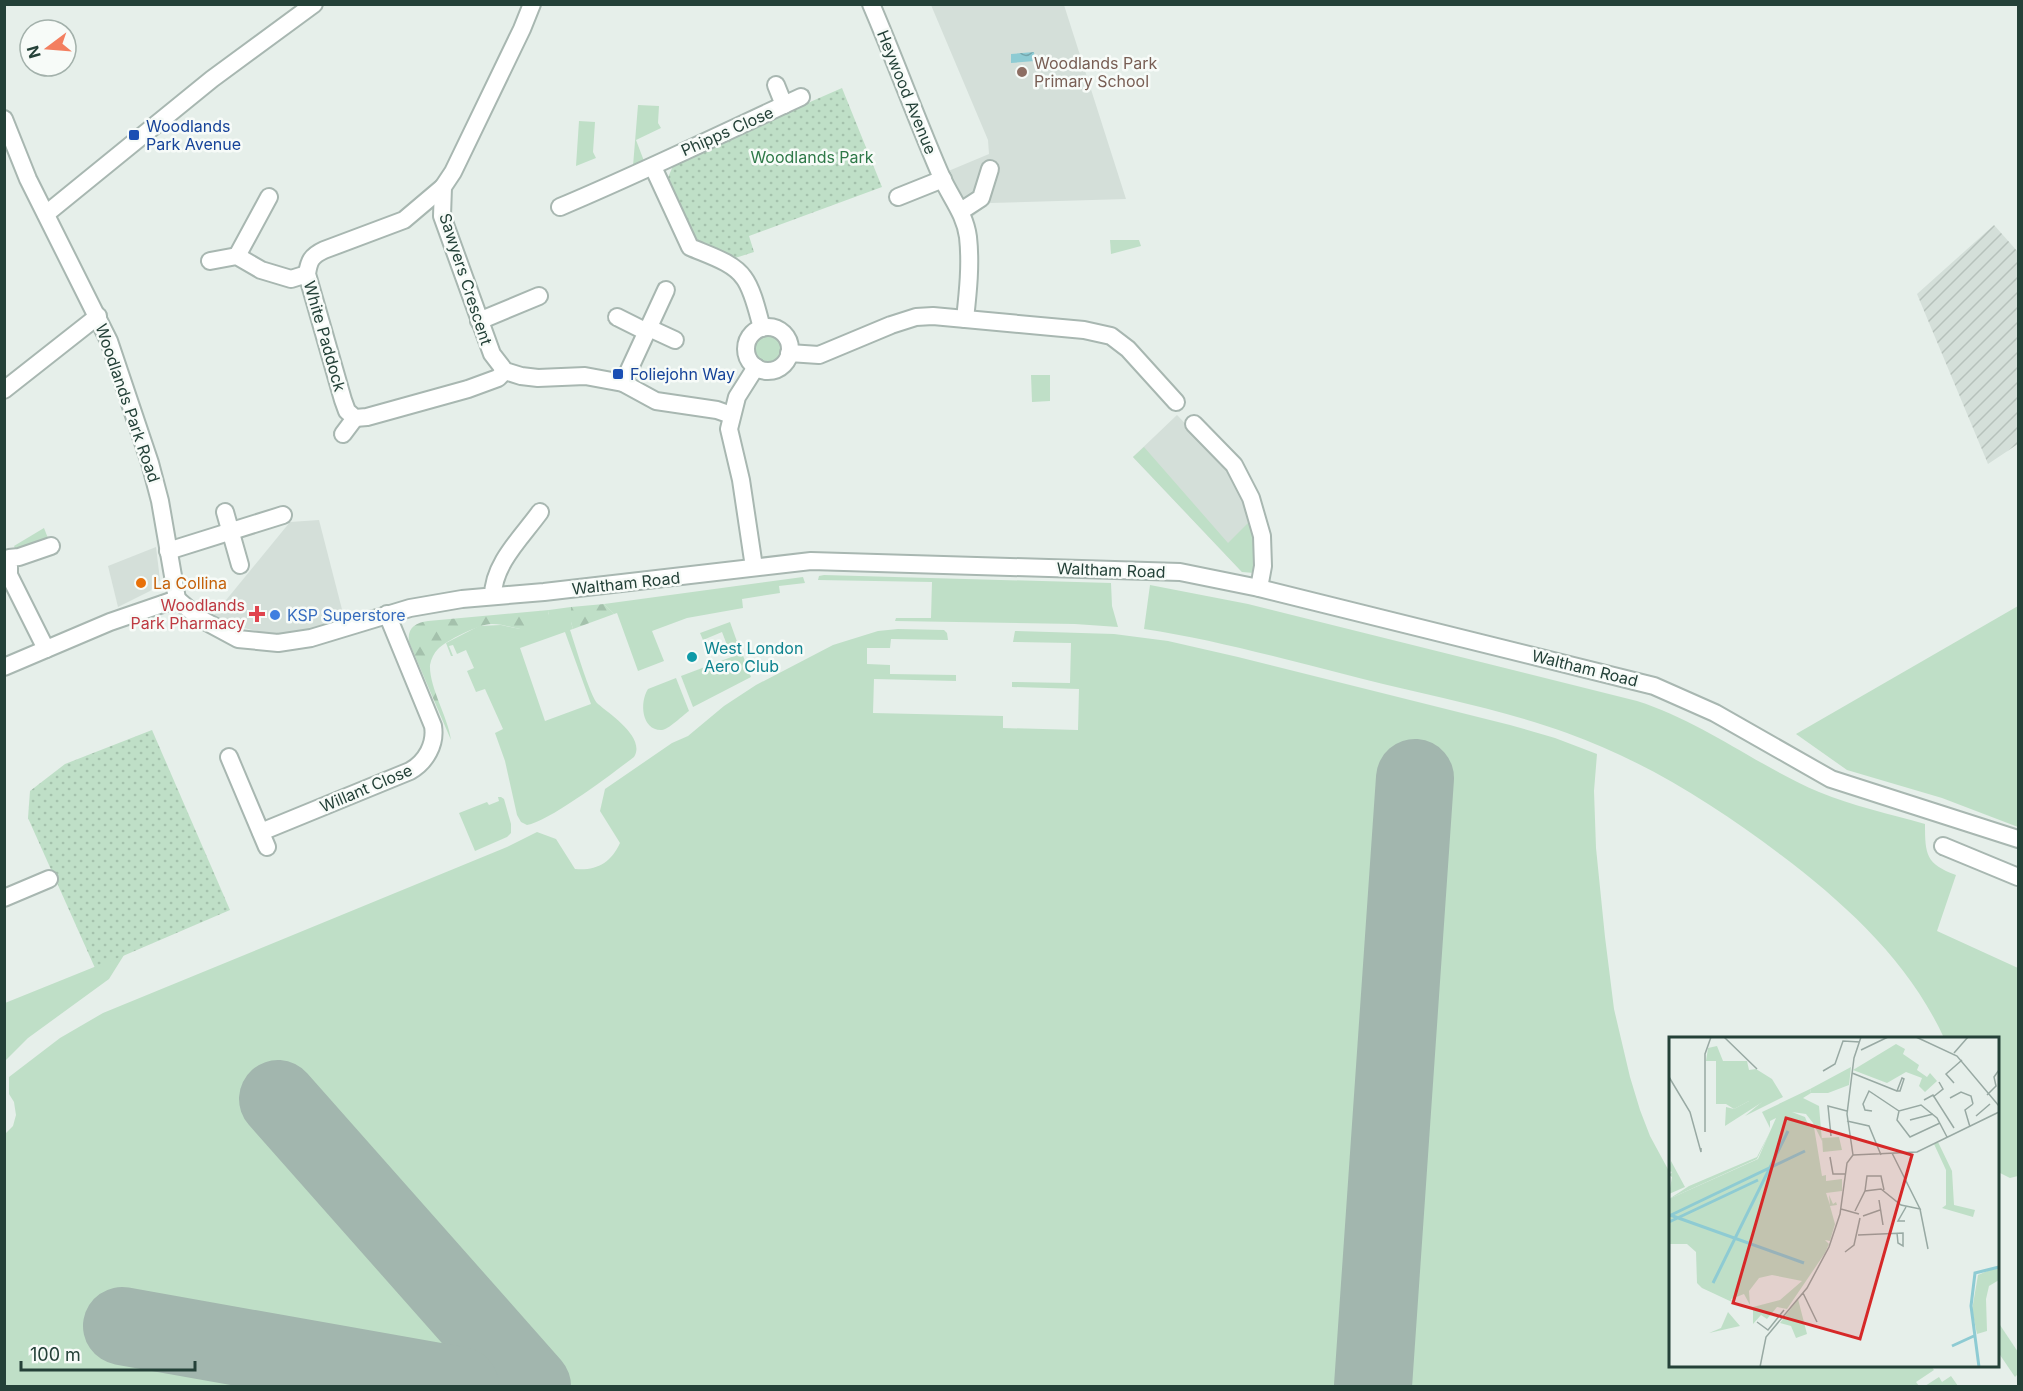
<svg xmlns="http://www.w3.org/2000/svg" width="2023" height="1391" font-family="Inter,sans-serif">
<style>
.built{fill:#d4dfd9}
.industrial{fill:url(#industrial-furrows)}
.grass{fill:#bfdfc7;fill-rule:evenodd}
.forest{fill:url(#forest-firs)}
.park{fill:url(#park-dots)}
.water{fill:url(#water-waves)}
.lines{fill:none;stroke-linecap:round;stroke-linejoin:round}
.runway{stroke:#a2b6ae;stroke-width:78}
.minor-casing{stroke:#a8b7b1;stroke-width:20}
.minor{stroke:#fff;stroke-width:16}
.education-dot{fill:#8d6e63;stroke:#f7fbf8;stroke-width:2}
.transit-dot{fill:#1a4fb4;stroke:#f7fbf8;stroke-width:2}
.food-dot{fill:#e8710a;stroke:#f7fbf8;stroke-width:2}
.health-dot{fill:#e0444e;stroke:#f7fbf8;stroke-width:2}
.shop-dot{fill:#3f7fe0;stroke:#f7fbf8;stroke-width:2}
.culture-dot{fill:#0f9aa8;stroke:#f7fbf8;stroke-width:2}
.labels{text-anchor:middle;dominant-baseline:central;stroke-width:5;stroke-linejoin:round;paint-order:stroke}
.education-label{font-size:16px;fill:#785e54;stroke:#f7fbf8;text-anchor:start}
.street-label{font-size:16px;fill:#244138;stroke:#f7fbf8}
.transit-label{font-size:16px;fill:#164399;stroke:#f7fbf8;text-anchor:start}
.park-label{font-size:16px;fill:#2e7948;stroke:#f7fbf8}
.food-label{font-size:16px;fill:#c56008;stroke:#f7fbf8;text-anchor:start}
.health-label{font-size:16px;fill:#be3a42;stroke:#f7fbf8;text-anchor:end}
.shop-label{font-size:16px;fill:#366cbe;stroke:#f7fbf8;text-anchor:start}
.culture-label{font-size:16px;fill:#0d838f;stroke:#f7fbf8;text-anchor:start}
.inset-river{fill:none;stroke:#8ecbd3;stroke-width:3}
.inset-road{fill:none;stroke:#98a9a3;stroke-width:1.5}
.view{fill:#d62828;fill-opacity:0.15;stroke:#d62828;stroke-width:3}
.inset-edge{fill:none;stroke:#244138;stroke-width:3}
</style>
<defs>
<pattern id="industrial-furrows" width="10" height="10" patternUnits="userSpaceOnUse" patternTransform="scale(1.5)"><rect width="10" height="10" fill="#d4dfd9"/><path d="M-1 1l2-2M0 10L10 0M9 11l2-2" fill="none" stroke="#b6c1bb"/></pattern>
<pattern id="forest-firs" width="22" height="20" patternUnits="userSpaceOnUse" patternTransform="scale(1.5)"><rect width="22" height="20" fill="#bfdfc7"/><path d="M5 1l3.5 6h-7zM16 11l3.5 6h-7z" fill="#a4c1ac"/></pattern>
<pattern id="park-dots" width="8" height="8" patternUnits="userSpaceOnUse" patternTransform="scale(1.5)"><rect width="8" height="8" fill="#bfdfc7"/><path d="M2 2h.1M6 6h.1" fill="none" stroke="#a4c1ac" stroke-width="1.8" stroke-linecap="round"/></pattern>
<pattern id="water-waves" width="16" height="10" patternUnits="userSpaceOnUse" patternTransform="scale(1.5)"><rect width="16" height="10" fill="#8ecbd3"/><path d="M0 5q4-4 8 0t8 0" fill="none" stroke="#74a6ac"/></pattern>
</defs>
<rect width="100%" height="100%" fill="#e6efea"/>
<g class="built">
<polygon points="931,5 1064,5 1126,199 990,203 972,217 965,202 960,200 946,172 989,154 988,140"/>
<polygon points="1177,415 1222,462 1237,488 1251,520 1242,572 1133,457"/>
<polygon points="319,520 346,625 302,633 270,634 235,626 213,616 290,522"/>
<polygon points="156,547 160,580 150,591 118,607 108,566"/>
</g>
<polygon class="industrial" points="1994,225 2018,252 2018,444 1988,464 1917,294"/>
<g class="grass">
<polygon points="638,105 659,106 658,123 661,128 636,140 644,161 633,166"/>
<polygon points="579,121 595,122 593,152 596,158 576,166"/>
<polygon points="1110,240 1139,240 1141,246 1111,254"/>
<circle cx="768" cy="349" r="17"/>
<polygon points="1031,375 1050,375 1050,401 1032,402"/>
<polygon points="1144,447 1228,543 1251,520 1256,536 1254,573 1242,572 1133,457"/>
<polygon points="44,528 51,546 19,557 14,546"/>
<polygon points="824,575 1111,583 1112,606 1118,627 1075,624 895,621 896,618 931,618 932,582 818,580 819,576"/>
<polygon points="803,577 805,583 779,586 780,593 742,599 743,608 687,618 652,631 664,661 638,671 617,613 614,614 604,604"/>
<path d="M 1150,585 L 1248,604 L 1637,701 C 1703,722 1756,765 1819,792 C 1853,806 1890,814 1925,824 C 1925,855 1926,864 1956,875 L 1937,931 L 2018,968 L 2018,1176 L 2010,1178 L 1998,1172 L 1998,1038 L 1944,1038 C 1909,962 1847,905 1781,855 C 1715,805 1645,761 1567,733 C 1501,709 1430,696 1363,679 C 1290,661 1218,640 1144,629 Z"/>
<polygon points="2018,606 2018,827 1942,798 1847,770 1796,734"/>
<path d="M 571,607 L 571,622 L 573,629 L 570,630 C 575,644 590,697 598,704 C 611,715 646,738 634,757 C 613,773 550,821 527,825 L 521,822 L 517,815 L 505,761 L 495,733 L 503,729 L 485,689 L 476,692 L 467,671 L 474,668 L 466,650 L 457,654 L 453,645 L 449,646 L 453,656 L 451,656 L 446,643 L 479,626 L 501,625 L 520,629 L 549,614 L 549,610 ZM 565,632 L 591,704 L 545,721 L 520,648 Z"/>
<polygon points="730,622 740,650 731,654 734,651 732,644 727,645 722,632 703,640 700,633"/>
<path d="M 898,629 L 944,630 L 947,633 L 948,640 L 891,639 L 890,648 L 867,648 L 867,664 L 890,665 L 890,674 L 956,675 L 956,681 L 874,679 L 873,713 L 1003,716 L 1003,728 L 1078,730 L 1079,689 L 1012,687 L 1012,682 L 1070,683 L 1071,643 L 1013,642 L 1015,631 L 1114,634 L 1168,641 L 1238,657 L 1510,725 L 1555,738 L 1597,754 L 1594,791 L 1596,848 L 1605,937 L 1614,1009 L 1630,1077 L 1640,1110 L 1650,1136 L 1670,1173 L 1670,1366 L 1931,1366 L 1934,1370 L 1916,1382 L 1919,1386 L 5,1386 L 4,1135 L 13,1126 L 16,1115 L 14,1102 L 9,1094 L 9,1077 L 60,1038 L 103,1013 L 507,847 L 537,832 L 556,839 L 575,869 C 596,871 611,863 620,843 L 600,811 L 605,789 L 672,743 L 688,736 L 724,706 L 756,685 L 833,645 L 878,631 Z"/>
<polygon points="742,653 751,677 693,707 681,676"/>
<path d="M 676,678 L 689,711 C 683,715 668,730 662,730 C 642,731 639,703 648,689 Z"/>
<polygon points="498,797 501,797 504,799 511,824 511,833 507,837 475,851 459,813 487,802 489,805 499,801"/>
<polygon points="124,955 109,979 28,1038 5,1061 5,1003"/>
<polygon points="1998,1322 2018,1352 2018,1374 2015,1377 1998,1352"/>
<polygon points="1951,1376 1958,1386 1925,1386 1939,1377 1942,1382"/>
</g>
<g class="forest">
<polygon points="604,604 614,614 573,629 571,622 571,607"/>
<path d="M 549,610 L 548,622 C 533,639 509,623 491,624 C 480,624 445,641 438,649 C 434,653 431,659 430,665 C 429,687 448,717 451,740 L 409,642 C 407,628 415,623 428,621 Z"/>
</g>
<g class="park">
<polygon points="842,88 882,187 749,236 754,252 732,259 696,243 667,180 675,161"/>
<polygon points="152,730 230,910 95,968 28,818 30,791 65,764"/>
</g>
<polygon class="water" points="1034,52 1035,61 1011,63 1011,54"/>
<g class="lines">
<g class="runway">
<polyline points="278,1099 532,1386"/>
<polyline points="122,1326 460,1386"/>
<polyline points="1373,1386 1415,778"/>
</g>
<defs>
<g id="minor">
<polyline points="532,4 522,29 453,172 443,187 442,216 492,354 505,371 521,376 538,378 585,376 623,383 656,401 717,410 731,415"/>
<path d="M 871,4 C 896,62 917,121 942,178 C 951,198 965,214 968,237 C 971,264 968,292 965,319"/>
<polyline points="776,85 784,105"/>
<polyline points="4,119 28,179 109,341 150,463 160,501 177,599"/>
<path d="M 653,167 L 690,247 C 708,255 733,262 744,278 C 753,290 758,314 762,328"/>
<path d="M 443,187 L 404,220 L 324,250 C 311,256 309,261 307,274 L 343,400 L 347,411 L 355,418 L 367,417 L 468,389 L 498,378 L 505,371"/>
<polyline points="898,197 943,179"/>
<path d="M 560,207 C 641,173 721,134 801,97"/>
<polyline points="961,211 981,198 990,169"/>
<polyline points="46,214 212,79 314,4"/>
<polyline points="237,256 269,197"/>
<polyline points="210,261 237,256 261,270 291,279 307,274"/>
<polyline points="617,317 647,332"/>
<polyline points="479,321 539,296"/>
<circle cx="768" cy="349" r="22"/>
<polyline points="649,328 675,340"/>
<polyline points="789,353 819,355 891,325 916,317 933,316 1084,330 1111,336 1128,349 1176,402"/>
<polyline points="623,383 666,290"/>
<polyline points="4,390 98,316"/>
<polyline points="1194,424 1234,465 1251,498 1262,536 1263,566 1259,588"/>
<polyline points="343,434 355,418"/>
<polyline points="225,512 240,565"/>
<polyline points="168,551 283,515"/>
<polyline points="754,567 741,480 729,429 737,397 756,367"/>
<path d="M 493,596 C 493,564 522,537 540,512"/>
<polyline points="177,599 199,618 238,639 278,643 311,638 410,608 462,599 544,592 811,561 1180,572 1259,588 1654,686 1715,713 1831,779 2018,839"/>
<polyline points="46,649 9,575 9,558 19,557 51,546"/>
<polyline points="4,667 110,622 177,599"/>
<polyline points="229,757 267,847"/>
<path d="M 261,832 L 410,771 C 426,762 436,744 433,726 L 387,614"/>
<polyline points="1943,846 2018,877"/>
<polyline points="4,898 49,879"/>
</g>
</defs>
<use href="#minor" class="minor-casing"/>
<use href="#minor" class="minor"/>
</g>
<circle class="education-dot" cx="1022" cy="72" r="6"/>
<g class="transit-dot">
<rect x="128" y="129" width="12" height="12" rx="3"/>
<rect x="612" y="368" width="12" height="12" rx="3"/>
</g>
<circle class="food-dot" cx="141" cy="583" r="6"/>
<path class="health-dot" d="M254 605h6v6h6v6h-6v6h-6v-6h-6v-6h6z"/>
<circle class="shop-dot" cx="275" cy="615" r="6"/>
<circle class="culture-dot" cx="692" cy="657" r="6"/>
<g class="labels">
<g class="education-label">
<text x="1034" y="63">Woodlands Park<tspan x="1034" dy="18">Primary School</tspan></text>
</g>
<g class="street-label">
<text transform="translate(907 92) rotate(68)">Heywood Avenue</text>
<text transform="translate(727 131) rotate(-24)">Phipps Close</text>
<text transform="translate(466 279) rotate(72)">Sawyers Crescent</text>
<text transform="translate(325 336) rotate(74)">White Paddock</text>
<text transform="translate(128 403) rotate(71)">Woodlands Park Road</text>
<text transform="translate(1111 570) rotate(2)">Waltham Road</text>
<text transform="translate(626 583) rotate(-6)">Waltham Road</text>
<text transform="translate(1585 668) rotate(14)">Waltham Road</text>
<text transform="translate(366 788) rotate(-23)">Willant Close</text>
</g>
<g class="transit-label">
<text x="146" y="126">Woodlands<tspan x="146" dy="18">Park Avenue</tspan></text>
<text x="630" y="374">Foliejohn Way</text>
</g>
<g class="park-label">
<text x="812" y="157">Woodlands Park</text>
</g>
<g class="food-label">
<text x="153" y="583">La Collina</text>
</g>
<g class="health-label">
<text x="245" y="605">Woodlands<tspan x="245" dy="18">Park Pharmacy</tspan></text>
</g>
<g class="shop-label">
<text x="287" y="615">KSP Superstore</text>
</g>
<g class="culture-label">
<text x="704" y="648">West London<tspan x="704" dy="18">Aero Club</tspan></text>
</g>
</g>
<g transform="translate(1669 1037)">
<rect width="330" height="330" fill="#e6efea"/>
<path d="M 48,9 L 54,24 L 78,24 L 80,33 L 87,32 L 103,42 L 114,60 L 76,79 L 94,64 L 80,64 L 65,72 L 57,67 L 47,67 L 47,24 L 37,24 L 39,11 ZM 141,52 L 142,56 L 134,61 L 150,69 L 153,104 L 144,86 L 137,77 L 123,75 L 136,80 L 140,90 L 145,90 L 153,139 L 157,138 L 157,144 L 173,142 L 173,154 L 157,156 L 161,168 L 160,158 L 164,167 L 167,165 L 168,168 L 161,169 L 166,187 L 161,204 L 156,203 L 160,207 L 156,216 L 118,272 L 108,270 L 98,282 L 92,278 L 84,287 L 84,270 L 111,263 L 133,244 L 103,238 L 90,241 L 80,254 L 81,268 L 75,257 L 62,262 L 63,265 L 33,251 L 28,246 L 27,215 L 18,207 L 0,207 L 0,162 L 89,122 L 107,81 L 101,84 L 101,91 L 93,75 ZM 129,262 L 138,297 L 127,301 L 122,289 L 111,286 ZM 59,275 L 71,289 L 40,296 L 52,291 Z" fill="#bfdfc7"/>
<path d="M 182,30 L 180,48 L 159,56 L 142,56 L 141,52 ZM 80,64 L 95,64 L 56,89 L 57,70 L 65,72 ZM 102,93 L 88,122 L 0,162 L 20,149 L 88,120 ZM 269,105 L 283,134 L 285,168 L 306,173 L 304,180 L 273,171 L 277,168 L 277,133 L 265,107 ZM 330,229 L 330,243 L 320,249 L 317,262 L 318,294 L 308,297 L 303,273 L 309,238 Z" fill="#bfdfc7"/>
<path d="M 227,7 L 236,12 L 234,17 L 250,28 L 248,33 L 258,40 L 261,36 L 268,44 L 256,55 L 250,49 L 253,41 L 237,35 L 218,46 L 184,33 ZM 170,100 L 173,113 L 154,115 L 153,101 ZM 2,124 L 16,150 L 0,157 L 3,140 L 0,138 L 3,135 L 0,134 Z" fill="#bfdfc7"/>
<path class="inset-river" d="M 1,178 L 135,226M 0,179 L 136,114M 0,185 L 89,143M 44,246 L 119,94M 283,309 L 307,298M 310,330 L 302,269 L 306,236 L 330,230"/>
<path class="inset-road" d="M 55,0 L 88,32M 247,0 L 288,19 L 330,69M 192,13 L 219,0M 285,16 L 299,0M 154,34 L 166,27 L 174,4 L 191,5M 183,36 L 228,54M 0,40 L 21,75 L 32,115 L 32,111M 233,41 L 235,42 L 231,54 L 228,54 ZM 285,46 L 277,37 L 293,23M 318,58 L 327,49 L 325,40 L 330,33M 264,60 L 274,52 L 270,45M 281,61 L 292,55 L 302,59 L 304,67M 255,63 L 264,58 L 285,91M 203,74 L 196,73 L 194,67 L 200,54 L 230,74 L 252,68 L 268,81 L 278,100M 230,74 L 228,83 L 241,100 L 271,86M 307,79 L 321,67M 241,83 L 264,77M 178,84 L 200,89 L 212,118M 301,90 L 296,73 L 304,67M 36,95 L 36,17 L 42,0M 162,99 L 159,69 L 178,74M 184,118 L 248,115 L 330,75M 184,118 L 178,77 L 185,21 L 192,0M 161,120 L 164,137 L 177,137M 196,154 L 198,139 L 212,139 L 215,153M 210,163 L 214,188M 172,172 L 190,177M 251,172 L 259,212M 186,174 L 196,154 L 212,152 L 232,168 L 251,172 L 223,116M 194,179 L 211,173M 236,184 L 229,184 L 237,170M 189,198 L 234,196 L 234,209 L 229,206 L 228,196M 176,215 L 185,208 L 191,181M 134,256 L 148,285M 88,285 L 99,293 L 115,273M 91,330 L 97,300 L 138,251 L 160,210 L 171,177 L 178,126 L 184,118"/>
<path class="view" d="M 117,81 L 243,118 L 191,302 L 64,266 Z"/>
<rect width="330" height="330" class="inset-edge"/>
</g>
<rect width="2023" height="1391" fill="none" stroke="#244138" stroke-width="12"/>
<g transform="translate(48 48) rotate(254)"><circle r="28" fill="#f7fbf8" stroke="#a3b1ab" stroke-width="1.5"/>
<path d="M0-4.5L10 22L0 15L-10 22Z" fill="#f37f60"/>
<text y="-9" font-size="16" font-weight="bold" text-anchor="middle" fill="#244138">N</text>
</g>
<path d="M21 1361v9h174v-9" fill="none" stroke="#244138" stroke-width="3"/>
<text x="30" y="1361" font-size="18" fill="#244138" stroke="#f7fbf8" stroke-width="4.5" paint-order="stroke">100 m</text>
</svg>
